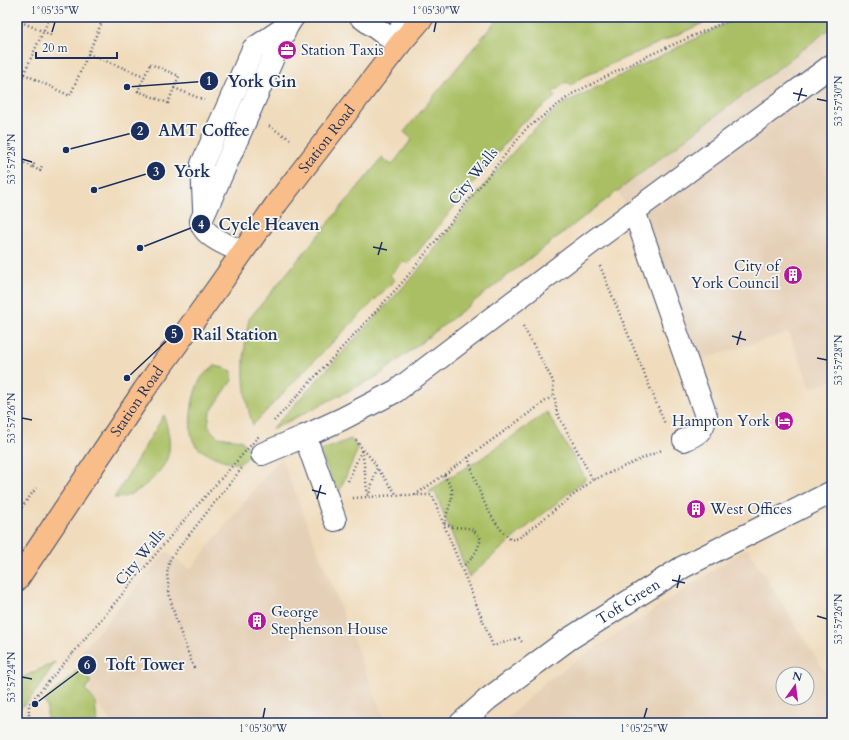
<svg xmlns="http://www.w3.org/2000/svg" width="849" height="740" font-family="Cardo,serif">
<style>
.built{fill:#e5d0b7;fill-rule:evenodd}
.green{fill:#aabf64;stroke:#627761}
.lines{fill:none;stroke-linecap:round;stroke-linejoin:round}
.minor-casing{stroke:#3b496c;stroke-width:24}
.major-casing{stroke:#3b496c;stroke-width:24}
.path{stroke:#3b496c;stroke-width:2.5;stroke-dasharray:1 3;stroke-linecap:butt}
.minor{stroke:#fff;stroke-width:22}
.major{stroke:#f8bd89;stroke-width:22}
.path-bridge{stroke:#3b496c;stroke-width:2.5;stroke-dasharray:1 3;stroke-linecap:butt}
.ticks{fill:none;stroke:#1b2f5e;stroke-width:1.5}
.labels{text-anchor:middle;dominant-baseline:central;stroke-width:3.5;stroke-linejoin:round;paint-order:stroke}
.poi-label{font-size:15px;fill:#1b2f5e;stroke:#f6f6f2;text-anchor:start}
.street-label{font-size:15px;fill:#1b2f5e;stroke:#f6f6f2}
.leader{fill:none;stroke:#1b2f5e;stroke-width:1.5}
.callout-dot{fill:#1b2f5e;stroke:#f6f6f2;stroke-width:1.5}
.mark-label{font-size:12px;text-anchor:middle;font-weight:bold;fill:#fff}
.callout-label{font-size:16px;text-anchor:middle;font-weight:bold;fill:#1b2f5e;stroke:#f6f6f2;stroke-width:3.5;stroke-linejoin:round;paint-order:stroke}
.neatline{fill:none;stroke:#1b2f5e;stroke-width:1.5}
.ticks-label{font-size:10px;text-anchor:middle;fill:#1b2f5e}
</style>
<rect width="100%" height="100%" fill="#f6f6f2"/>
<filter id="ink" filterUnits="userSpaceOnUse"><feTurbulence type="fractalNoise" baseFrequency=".025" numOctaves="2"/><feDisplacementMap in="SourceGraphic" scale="8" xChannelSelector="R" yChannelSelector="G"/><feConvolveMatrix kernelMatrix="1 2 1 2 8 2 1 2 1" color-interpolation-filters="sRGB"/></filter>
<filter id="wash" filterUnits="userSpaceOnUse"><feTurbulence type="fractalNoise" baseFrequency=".012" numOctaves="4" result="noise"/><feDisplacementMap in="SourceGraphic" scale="16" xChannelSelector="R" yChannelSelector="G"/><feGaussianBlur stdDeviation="0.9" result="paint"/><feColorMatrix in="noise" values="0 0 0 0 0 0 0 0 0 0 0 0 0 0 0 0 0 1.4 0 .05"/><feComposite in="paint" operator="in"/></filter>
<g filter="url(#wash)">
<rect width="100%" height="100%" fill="#f0dcbc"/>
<g class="built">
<polygon points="832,28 832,381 811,388 789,333 692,362 618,190"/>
<polygon points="281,457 386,723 111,723 88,689 94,682 76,658 166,552 190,569"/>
<path d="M 747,548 L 832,683 L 832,723 L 503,723 L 546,681 ZM 783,674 L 807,674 L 807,698 L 783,698 Z"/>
</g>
<g class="green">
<path d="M 499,17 L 717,17 L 582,77 L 571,86 L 567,82 L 553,92 L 555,97 L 520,125 L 408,264 L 404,261 L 390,275 L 395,280 L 305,370 L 253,425 C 241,390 242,356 249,319 L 382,158 L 392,165 L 412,139 L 404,132 Z"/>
<polygon points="739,17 832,17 832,27 534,255 378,376 271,430 415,274 485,184 529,134 561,105"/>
<path d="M 214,366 L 225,368 L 232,371 L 232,380 L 210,413 L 208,424 L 211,430 L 218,437 L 241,440 L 246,446 L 250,453 C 248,457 244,462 239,463 C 231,465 203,453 197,447 C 185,435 192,395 199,382 C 202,375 208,371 214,366 Z"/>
<polygon points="547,412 586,479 511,540 469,577 435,492 429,492 451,476 479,460"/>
<path d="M 164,415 C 167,427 172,443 168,455 C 164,472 142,490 127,496 C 123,497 118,498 114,498 Z"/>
<polygon points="351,439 358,449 338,494 320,451"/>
<path d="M 55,662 C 48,673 29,706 17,709 L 17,681 L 19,679 Z"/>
<polygon points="81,667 91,682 85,689 95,701 97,723 47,723 47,707 44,701"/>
</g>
</g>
<g filter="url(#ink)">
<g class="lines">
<defs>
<g id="minor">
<polyline points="361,17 399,45"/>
<polyline points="399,45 399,34 405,17"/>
<polyline points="204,208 202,164 253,49 287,26"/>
<path d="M 634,211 L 706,416 C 703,431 698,434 684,440"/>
<path d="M 242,252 C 230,246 202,236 201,221 L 287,26 L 293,17"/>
<polyline points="305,436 335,520"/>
<polyline points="262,454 305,436 342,419 396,391 591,243 832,65"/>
<path id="s1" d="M 461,723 L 488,699 L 569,639 L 683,567 L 832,492"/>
</g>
<g id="major">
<path id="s2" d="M 17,580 L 144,390 L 216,290 L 277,203 L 399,45 L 423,17"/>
</g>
</defs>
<use href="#minor" class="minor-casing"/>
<use href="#major" class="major-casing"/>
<g class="path">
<polyline points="17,20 53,36"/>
<polyline points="88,54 144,76"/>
<polygon points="150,64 179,76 168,103 138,91"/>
<polyline points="24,74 70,96 104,17"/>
<polyline points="17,88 50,17"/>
<polyline points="174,88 204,100"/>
<polyline points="269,126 290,139"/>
<polyline points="17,160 33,167 35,161"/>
<polyline points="33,167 40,171 42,165"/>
<polyline points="600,266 665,424"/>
<polyline points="523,326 553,381 554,395 557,413 593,480 662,450"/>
<polyline points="274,421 401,284 526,129 572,94 645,57 736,17"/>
<path d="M 356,440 C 362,450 372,457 377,468"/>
<path d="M 468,457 C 477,487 487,518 511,540 L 519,538 L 593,480"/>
<path d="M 444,475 L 452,489 L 452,498 L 444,523 C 460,533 469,520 481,539 C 477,551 472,561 461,567"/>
<polyline points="348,481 362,449 368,497 377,468 397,495 432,495 493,646 519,638 522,642"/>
<polyline points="415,495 448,472 554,395"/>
<polyline points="353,498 397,495"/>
<polyline points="17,514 36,488"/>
<polyline points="194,668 177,623 170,598 167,574 170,559 242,468"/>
<polyline points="29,723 29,704 73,653"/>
</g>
<use href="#minor" class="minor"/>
<use href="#major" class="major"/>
<polyline class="path-bridge" points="73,653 186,518 259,436"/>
</g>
</g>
<path class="ticks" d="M 52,32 L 55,22M 434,32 L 436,22M 793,93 L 807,96M 817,99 L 827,101M 798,101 L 802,88M 22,159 L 32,162M 373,247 L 387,250M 378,255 L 382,242M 732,336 L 746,340M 737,345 L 741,331M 817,358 L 827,360M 22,418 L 32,420M 312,490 L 326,494M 317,499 L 321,485M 672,580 L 685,583M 677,588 L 680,575M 817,616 L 827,619M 22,677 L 32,679M 263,718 L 265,708M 644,718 L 647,708"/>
<defs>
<symbol id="office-disc" viewBox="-11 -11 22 22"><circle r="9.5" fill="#b5179e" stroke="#f6f6f2"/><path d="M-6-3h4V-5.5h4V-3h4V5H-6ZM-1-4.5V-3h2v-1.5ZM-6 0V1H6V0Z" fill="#fff"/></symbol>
<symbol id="building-disc" viewBox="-11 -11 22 22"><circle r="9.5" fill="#b5179e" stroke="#f6f6f2"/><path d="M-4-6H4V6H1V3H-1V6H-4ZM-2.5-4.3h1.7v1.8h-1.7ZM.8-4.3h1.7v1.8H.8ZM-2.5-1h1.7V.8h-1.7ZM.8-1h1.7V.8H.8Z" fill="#fff"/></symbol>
<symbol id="hotel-disc" viewBox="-11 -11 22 22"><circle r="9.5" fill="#b5179e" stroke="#f6f6f2"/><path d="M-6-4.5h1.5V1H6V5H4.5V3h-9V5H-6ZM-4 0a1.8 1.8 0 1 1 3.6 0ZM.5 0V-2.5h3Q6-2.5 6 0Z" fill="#fff"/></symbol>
</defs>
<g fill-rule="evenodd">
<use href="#office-disc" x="276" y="39" width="22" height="22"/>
<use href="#building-disc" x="782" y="264" width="22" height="22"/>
<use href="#hotel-disc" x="773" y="410" width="22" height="22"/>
<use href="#building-disc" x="685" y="498" width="22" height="22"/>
<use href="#building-disc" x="246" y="610" width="22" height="22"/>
</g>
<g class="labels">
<g class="poi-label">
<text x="301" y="50">Station Taxis</text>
<text x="779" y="266" text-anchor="end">City of<tspan x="779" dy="17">York Council</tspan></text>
<text x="770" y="421" text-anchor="end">Hampton York</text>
<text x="710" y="509">West Offices</text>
<text x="271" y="612">George<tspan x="271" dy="17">Stephenson House</tspan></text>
</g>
<g class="street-label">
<text stroke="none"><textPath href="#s2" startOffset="539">Station Road</textPath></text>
<text transform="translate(473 176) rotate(-51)">City Walls</text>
<text stroke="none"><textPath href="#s2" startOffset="215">Station Road</textPath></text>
<text transform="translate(140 557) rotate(-50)">City Walls</text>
<text stroke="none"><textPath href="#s1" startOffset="207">Toft Green</textPath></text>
</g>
</g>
<path class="leader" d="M127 87L209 81M66 150L140 131M94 190L156 171M140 248L201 224M127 378L174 334M35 704L87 665"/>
<g class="callout-dot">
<circle cx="127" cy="87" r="4"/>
<circle cx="66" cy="150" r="4"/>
<circle cx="94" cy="190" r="4"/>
<circle cx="140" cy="248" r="4"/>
<circle cx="127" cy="378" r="4"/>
<circle cx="35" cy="704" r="4"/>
<circle cx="209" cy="81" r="10"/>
<circle cx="140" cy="131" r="10"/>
<circle cx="156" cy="171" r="10"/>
<circle cx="201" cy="224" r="10"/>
<circle cx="174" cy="334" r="10"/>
<circle cx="87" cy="665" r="10"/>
</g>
<g class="mark-label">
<text x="209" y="85">1</text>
<text x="140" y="135">2</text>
<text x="156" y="176">3</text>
<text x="201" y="229">4</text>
<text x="174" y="338">5</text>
<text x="87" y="669">6</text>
</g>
<g class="callout-label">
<text x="262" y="87">York Gin</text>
<text x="204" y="136">AMT Coffee</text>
<text x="192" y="177">York</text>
<text x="269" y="230">Cycle Heaven</text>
<text x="235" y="340">Rail Station</text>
<text x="145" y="670">Toft Tower</text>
</g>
<rect width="849" height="740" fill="none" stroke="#f6f6f2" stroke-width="44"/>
<g transform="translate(795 686) rotate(14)"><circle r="19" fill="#f6f6f2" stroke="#9ea6b7"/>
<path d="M0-3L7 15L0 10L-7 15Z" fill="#b5179e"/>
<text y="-6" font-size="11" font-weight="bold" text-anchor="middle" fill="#1b2f5e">N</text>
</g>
<path d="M36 52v6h81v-6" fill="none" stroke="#1b2f5e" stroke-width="2"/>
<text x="42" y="52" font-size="12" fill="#1b2f5e" stroke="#f6f6f2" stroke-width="3" paint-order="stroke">20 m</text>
<rect x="22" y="22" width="805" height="696" class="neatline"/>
<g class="ticks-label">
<text x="55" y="14">1°05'35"W</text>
<text x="436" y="14">1°05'30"W</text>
<text transform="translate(838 101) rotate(-90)" y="4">53°57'30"N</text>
<text transform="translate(11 159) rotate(-90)" y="4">53°57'28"N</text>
<text transform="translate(838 360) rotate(-90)" y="4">53°57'28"N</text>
<text transform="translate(11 418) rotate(-90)" y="4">53°57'26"N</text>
<text transform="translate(838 619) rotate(-90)" y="4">53°57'26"N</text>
<text transform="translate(11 677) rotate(-90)" y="4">53°57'24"N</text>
<text x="263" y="732">1°05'30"W</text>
<text x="644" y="732">1°05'25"W</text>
</g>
</svg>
